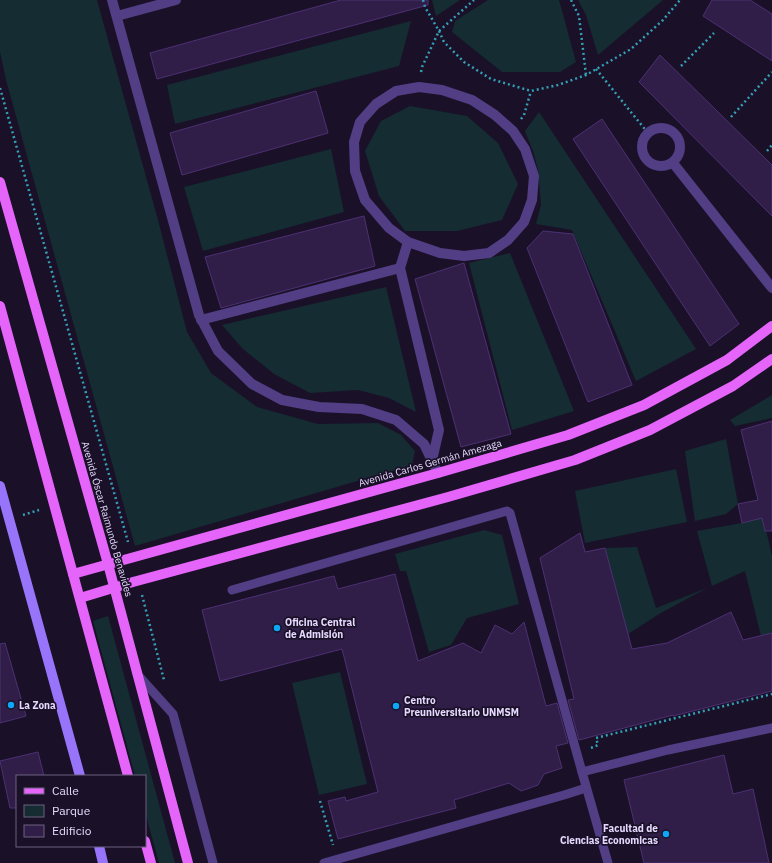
<svg xmlns="http://www.w3.org/2000/svg" width="772" height="863" font-family="'IBM Plex Sans',sans-serif">
<style>
.green{fill:#142c32}
.building{fill:#301e48;stroke:#4d3073}
.lines{fill:none;stroke-linecap:round;stroke-linejoin:round}
.path{stroke:#349fb6;stroke-width:2.5;stroke-dasharray:2 3;stroke-linecap:butt}
.lane{stroke:#513e85;stroke-width:9}
.street{stroke:#513e85;stroke-width:10}
.secondary{stroke:#9774fa;stroke-width:10}
.primary{stroke:#e564fa;stroke-width:10}
.poi-dot{fill:#0ca7f6;stroke:#1a1128;stroke-width:1.5}
.labels{text-anchor:middle;dominant-baseline:central;stroke-width:3.5;stroke-linejoin:round;paint-order:stroke}
.street-label{font-size:10px;fill:#e6d9fe;stroke:#1a1128}
.poi-label{font-size:10px;font-weight:bold;fill:#e6d9fe;stroke:#1a1128;text-anchor:start}
</style>
<rect width="100%" height="100%" fill="#1a1128"/>
<g class="green">
<polygon points="0,0 97,0 158,220 187,332 211,373 257,407 318,424 378,423 401,435 415,451 412,465 135,546 6,80 0,52"/>
<polygon points="432,0 460,0 436,16"/>
<polygon points="488,0 559,0 576,62 560,72 502,72 452,32 455,21"/>
<polygon points="578,0 663,0 598,55 586,15"/>
<polygon points="411,21 399,66 175,124 167,85"/>
<polygon points="410,106 467,116 498,143 518,184 502,220 457,231 405,231 379,196 365,151 381,121"/>
<polygon points="539,112 696,349 636,381 572,230 536,224 541,205 538,170 533,151 525,131"/>
<polygon points="331,149 344,212 203,251 184,187"/>
<polygon points="510,253 574,411 512,430 469,263"/>
<polygon points="386,287 416,412 389,398 358,390 310,393 274,374 243,349 222,325"/>
<polygon points="772,395 772,418 735,426 730,420"/>
<polygon points="726,439 738,504 726,514 695,521 685,451"/>
<polygon points="676,469 687,522 585,543 575,491"/>
<polygon points="763,517 772,556 772,633 761,636 745,571 712,586 697,531 742,523"/>
<polygon points="484,530 502,535 519,604 467,618 451,645 429,652 406,571 400,571 395,554"/>
<polygon points="637,547 656,608 707,588 659,614 628,634 605,548"/>
<polygon points="108,616 175,863 159,863 145,812 145,776 135,776 93,621"/>
<polygon points="340,672 367,784 319,795 292,683"/>
</g>
<g class="building">
<polygon points="341,0 428,0 428,5 157,79 150,53"/>
<polygon points="712,0 750,0 772,14 772,61 703,16"/>
<polygon points="660,55 772,165 772,216 639,82"/>
<polygon points="316,91 328,133 182,175 170,133"/>
<polygon points="602,119 739,324 710,346 573,139"/>
<polygon points="364,216 375,266 221,308 205,257"/>
<polygon points="543,231 573,234 632,385 588,402 527,248"/>
<polygon points="464,263 511,434 461,447 415,279"/>
<polygon points="772,421 772,531 765,531 762,518 742,523 738,504 758,500 741,430"/>
<polygon points="580,533 585,552 605,548 632,649 667,643 731,612 743,640 772,633 772,691 673,716 673,715 579,740 568,700 574,699 540,558"/>
<polygon points="395,574 418,661 463,643 481,653 495,625 512,634 524,622 546,706 557,703 568,743 556,746 562,768 544,774 538,785 521,791 509,783 454,800 456,808 338,839 328,801 345,797 346,801 378,792 342,649 220,681 202,610 334,576 338,589"/>
<polygon points="5,643 26,716 0,723 0,644"/>
<polygon points="38,752 44,776 17,776 17,808 10,808 0,761"/>
<polygon points="724,755 733,794 753,789 769,863 644,863 624,780"/>
</g>
<g class="lines">
<g class="path">
<polyline points="423,0 425,7 439,31 444,42 464,62 491,79 531,91 558,85 586,75 631,49 663,20 680,0"/>
<polyline points="571,0 579,16 586,75"/>
<polyline points="681,66 714,33"/>
<polyline points="596,69 648,133"/>
<polyline points="421,72 422,67 439,31 474,0"/>
<polyline points="0,88 128,542"/>
<polyline points="731,117 772,72"/>
<polyline points="521,119 524,115 531,91"/>
<polyline points="767,151 772,145"/>
<polyline points="23,515 39,510"/>
<polyline points="142,595 164,680"/>
<polyline points="591,748 598,745 596,738 772,694"/>
<polyline points="320,801 333,845"/>
</g>
<g class="lane">
<polyline points="232,590 507,511 510,513 582,772 668,750 772,728"/>
<polyline points="137,674 173,714 213,863"/>
<polyline points="582,772 608,863"/>
<polyline points="324,863 564,795 586,788"/>
</g>
<g class="street">
<polyline points="112,0 199,315 218,351 252,384 282,400 319,407 362,409 396,420 424,444 438,473"/>
<polyline points="117,16 176,0"/>
<polygon points="419,87 442,90 472,100 495,115 513,131 525,149 534,176 532,200 524,222 508,240 489,253 464,256 440,253 408,242 389,228 365,200 355,171 354,142 360,122 376,104 396,91"/>
<circle cx="661" cy="147" r="19"/>
<polyline points="673,163 772,288"/>
<polyline points="408,242 400,268 439,430 432,460"/>
<polyline points="201,320 400,268"/>
</g>
<g class="secondary">
<polyline points="0,486 80,776"/>
<polyline points="99,846 103,863"/>
</g>
<g class="primary">
<polyline points="0,182 108,564 188,863"/>
<polyline points="0,306 128,776"/>
<polyline points="73,574 438,473 568,435 644,405 727,360 772,326"/>
<polyline points="80,598 133,582 448,497 575,460 650,430 733,386 772,359"/>
<polyline points="145,841 151,863"/>
</g>
</g>
<g class="poi-dot">
<circle cx="277" cy="628" r="4"/>
<circle cx="11" cy="705" r="4"/>
<circle cx="396" cy="706" r="4"/>
<circle cx="666" cy="834" r="4"/>
</g>
<g class="labels">
<g class="street-label">
<text transform="translate(430 463) rotate(-16)">Avenida Carlos Germán Amezaga</text>
<text transform="translate(107 519) rotate(74)">Avenida Óscar Raimundo Benavides</text>
</g>
<g class="poi-label">
<text x="285" y="622">Oficina Central<tspan x="285" dy="12">de Admisión</tspan></text>
<text x="404" y="700">Centro<tspan x="404" dy="12">Preuniversitario UNMSM</tspan></text>
<text x="19" y="705">La Zona</text>
<text x="658" y="828" text-anchor="end">Facultad de<tspan x="658" dy="12">Ciencias Economicas</tspan></text>
</g>
</g>
<rect x="16" y="775" width="130" height="72" fill="#1a1128" stroke="#6c617e"/>
<rect x="24" y="788" width="20" height="6" fill="#e564fa" stroke="#6c617e"/>
<text x="52" y="795" font-size="12" fill="#e6d9fe">Calle</text>
<rect x="24" y="805" width="20" height="12" fill="#142c32" stroke="#6c617e"/>
<text x="52" y="815" font-size="12" fill="#e6d9fe">Parque</text>
<rect x="24" y="825" width="20" height="12" fill="#301e48" stroke="#6c617e"/>
<text x="52" y="835" font-size="12" fill="#e6d9fe">Edificio</text>
</svg>
